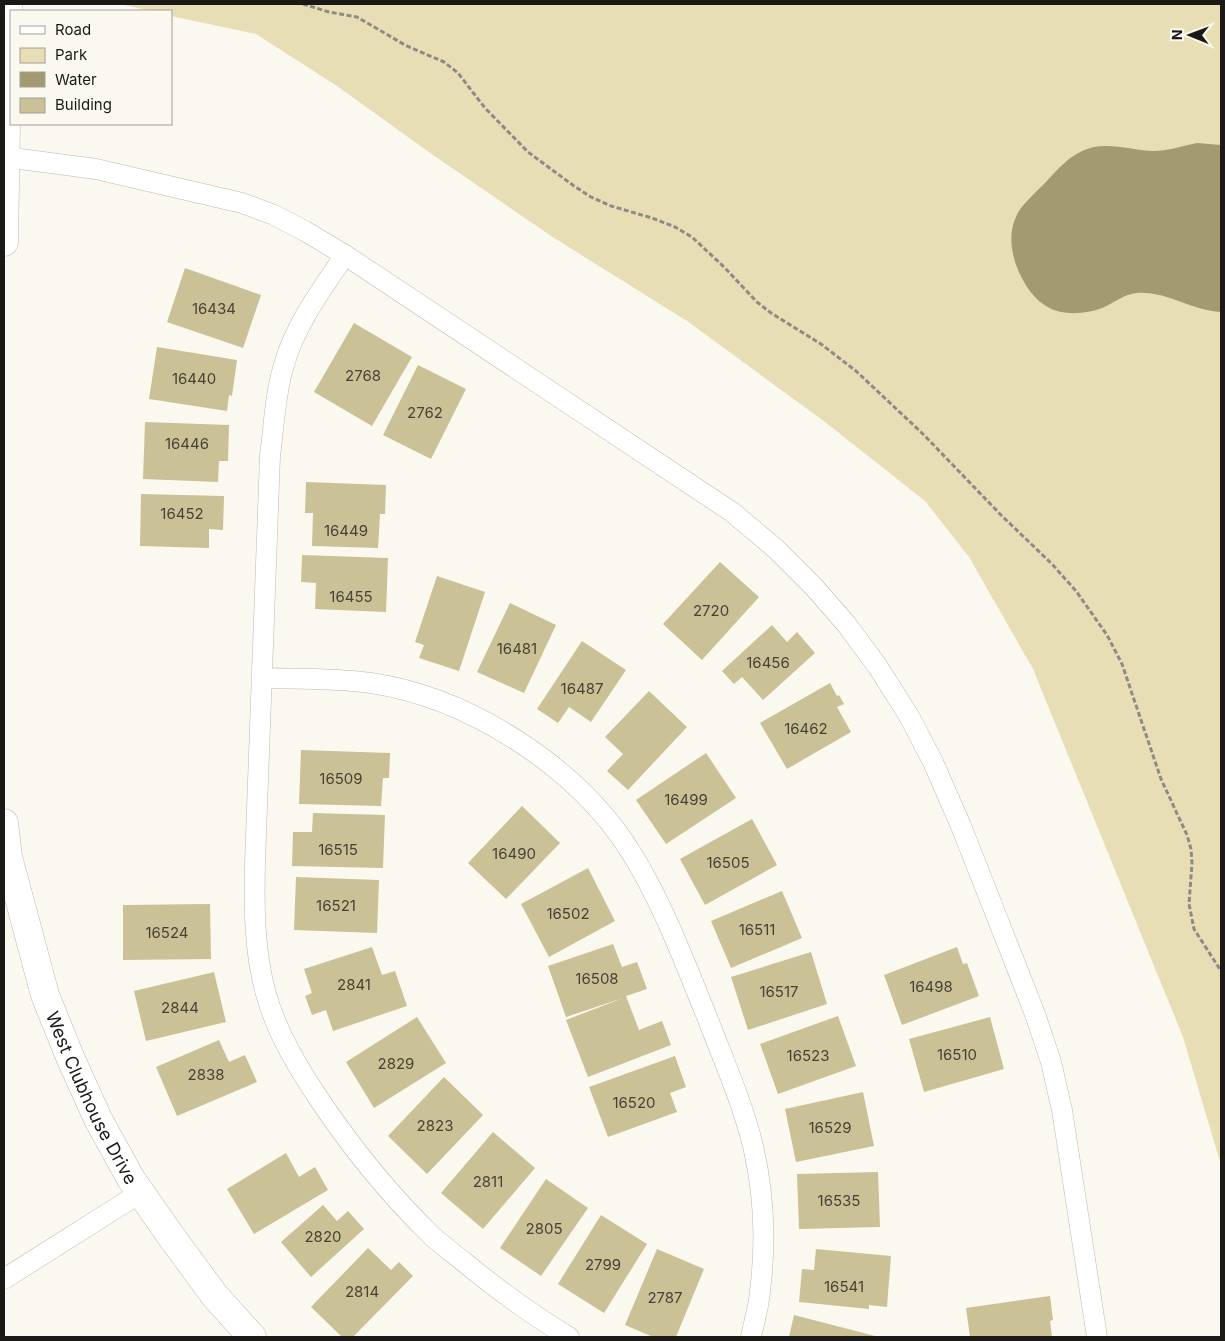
<svg xmlns="http://www.w3.org/2000/svg" width="1225" height="1341" font-family="Inter,sans-serif">
<style>
.green{fill:#e7deb5}
.water{fill:#a39a71}
.building{fill:#cac196}
.lines{fill:none;stroke-linecap:round;stroke-linejoin:round}
.street-casing{stroke:#bbb9b0;stroke-width:21}
.secondary-casing{stroke:#bbb9b0;stroke-width:29}
.path{stroke:#8d8b85;stroke-width:3;stroke-dasharray:5 2.5;stroke-linecap:butt}
.street{stroke:#fff;stroke-width:20}
.secondary{stroke:#fff;stroke-width:28}
.labels{text-anchor:middle;dominant-baseline:central;stroke-width:4;stroke-linejoin:round;paint-order:stroke}
.number-label{font-size:15px;fill:#464336}
.street-label{font-size:18px;fill:#1a1916;stroke:#fbf9ef}
</style>
<rect width="100%" height="100%" fill="#fbf9ef"/>
<polygon class="green" points="120,4 1221,4 1221,1165 1183,1037 1033,669 969,557 925,501 825,422 687,321 551,236 433,155 337,86 256,34 171,16 171,11 151,11"/>
<path class="water" d="M 1197,143 L 1221,145 L 1221,312 C 1192,311 1167,291 1137,293 C 1124,294 1114,303 1102,308 C 1089,313 1071,315 1057,311 C 1043,307 1031,295 1024,282 C 1011,259 1005,231 1021,208 C 1028,199 1037,191 1045,183 C 1056,171 1067,158 1082,151 C 1104,140 1130,150 1153,151 C 1168,151 1182,146 1197,143 Z"/>
<g class="building">
<polygon points="185,268 261,295 243,348 167,322"/>
<polygon points="354,323 412,357 372,426 314,392"/>
<polygon points="157,347 237,360 232,396 229,395 227,411 149,399"/>
<polygon points="418,365 466,389 431,459 383,435"/>
<polygon points="145,422 229,425 228,461 219,461 218,482 143,479"/>
<polygon points="306,482 386,485 385,514 380,514 378,548 312,546 313,513 305,513"/>
<polygon points="141,494 224,496 223,530 209,529 209,548 140,546"/>
<polygon points="302,555 388,558 386,612 315,609 316,583 301,582"/>
<polygon points="720,562 759,597 702,660 663,624"/>
<polygon points="437,576 485,592 459,671 419,658 424,645 415,642"/>
<polygon points="510,603 556,625 524,693 477,672"/>
<polygon points="772,625 787,642 797,632 815,653 763,700 742,677 734,684 722,671"/>
<polygon points="582,641 626,670 591,722 569,707 558,723 537,709"/>
<polygon points="830,683 837,696 839,695 844,704 837,707 851,732 787,769 760,723"/>
<polygon points="649,691 687,727 628,790 607,771 623,754 605,737"/>
<polygon points="301,750 390,753 389,778 383,778 381,806 299,804"/>
<polygon points="706,753 736,798 666,844 636,800"/>
<polygon points="522,806 560,843 506,899 468,863"/>
<polygon points="313,813 385,815 383,868 292,866 293,832 312,832"/>
<polygon points="752,819 777,865 705,905 680,859"/>
<polygon points="588,868 615,921 549,957 521,904"/>
<polygon points="296,877 379,880 377,933 294,930"/>
<polygon points="782,891 802,938 731,968 711,921"/>
<polygon points="210,904 211,959 123,960 123,905"/>
<polygon points="613,944 622,967 637,962 647,989 626,996 639,1030 662,1021 671,1045 588,1077 566,1020 623,998 566,1017 548,966"/>
<polygon points="372,947 382,975 395,971 407,1006 333,1031 326,1010 312,1015 305,996 312,993 304,969"/>
<polygon points="957,947 963,964 967,963 979,996 902,1025 884,975"/>
<polygon points="811,952 827,1004 748,1030 731,977"/>
<polygon points="214,972 226,1022 146,1041 134,991"/>
<polygon points="838,1016 856,1066 778,1094 760,1044"/>
<polygon points="417,1017 446,1063 374,1108 346,1062"/>
<polygon points="990,1017 1004,1069 924,1092 909,1039"/>
<polygon points="219,1040 229,1062 245,1055 257,1082 177,1116 156,1067"/>
<polygon points="675,1056 686,1087 670,1093 677,1112 608,1137 589,1087"/>
<polygon points="444,1077 483,1115 427,1174 388,1136"/>
<polygon points="863,1092 874,1146 796,1162 785,1109"/>
<polygon points="493,1132 535,1168 483,1229 441,1193"/>
<polygon points="286,1153 299,1177 315,1167 328,1190 254,1234 227,1189"/>
<polygon points="878,1172 880,1227 799,1229 797,1174"/>
<polygon points="546,1179 588,1208 541,1276 500,1248"/>
<polygon points="323,1205 337,1221 348,1211 364,1229 311,1277 281,1242"/>
<polygon points="601,1215 647,1244 604,1313 558,1284"/>
<polygon points="368,1248 391,1270 399,1262 413,1276 353,1337 342,1337 311,1307"/>
<polygon points="657,1249 704,1269 676,1337 653,1337 625,1325"/>
<polygon points="816,1249 891,1256 887,1307 869,1305 869,1309 799,1302 802,1269 814,1270"/>
<polygon points="1050,1296 1053,1320 1050,1321 1052,1337 970,1337 966,1308"/>
<polygon points="794,1315 879,1337 789,1337"/>
</g>
<g class="lines">
<defs>
<g id="street">
<polyline points="5,157 96,169 242,203 274,215 305,231 345,255 732,512 776,549 814,587 847,625 878,667 909,716 933,762 961,826 1035,1014 1051,1062 1062,1110 1097,1337"/>
<path d="M 345,255 C 322,289 295,325 284,365 C 275,394 274,426 270,456 L 255,862 C 254,907 254,951 266,994 C 277,1034 300,1071 323,1105 C 355,1152 391,1196 432,1236 C 442,1245 454,1254 464,1262 C 498,1290 532,1315 569,1337"/>
<path d="M 263,678 C 299,679 335,678 371,683 C 471,698 579,768 632,854 C 663,904 685,963 707,1017 C 723,1059 742,1101 753,1146 C 764,1193 766,1243 760,1291 C 759,1306 754,1322 751,1337"/>
<polyline points="4,1279 140,1193"/>
</g>
<g id="secondary">
<polyline points="4,242 8,4"/>
<path id="s1" d="M 4,823 L 8,857 L 45,995 L 70,1057 L 98,1119 L 131,1179 L 173,1239 L 215,1296 L 252,1337"/>
</g>
</defs>
<use href="#street" class="street-casing"/>
<use href="#secondary" class="secondary-casing"/>
<polyline class="path" points="303,4 329,12 357,17 405,45 444,62 458,73 485,108 528,152 574,186 591,197 611,206 652,218 675,227 692,237 724,267 757,302 771,313 821,344 856,371 923,434 1001,515 1052,564 1076,591 1107,635 1122,664 1161,779 1187,835 1191,849 1192,863 1189,904 1194,929 1221,971"/>
<use href="#street" class="street"/>
<use href="#secondary" class="secondary"/>
</g>
<g class="labels">
<g class="number-label">
<text x="214" y="308">16434</text>
<text x="363" y="375">2768</text>
<text x="194" y="378">16440</text>
<text x="425" y="412">2762</text>
<text x="187" y="443">16446</text>
<text x="182" y="513">16452</text>
<text x="346" y="530">16449</text>
<text x="351" y="596">16455</text>
<text x="711" y="610">2720</text>
<text x="517" y="648">16481</text>
<text x="768" y="662">16456</text>
<text x="582" y="688">16487</text>
<text x="806" y="728">16462</text>
<text x="341" y="778">16509</text>
<text x="686" y="799">16499</text>
<text x="338" y="849">16515</text>
<text x="514" y="853">16490</text>
<text x="728" y="862">16505</text>
<text x="336" y="905">16521</text>
<text x="568" y="913">16502</text>
<text x="757" y="929">16511</text>
<text x="167" y="932">16524</text>
<text x="597" y="978">16508</text>
<text x="354" y="984">2841</text>
<text x="931" y="986">16498</text>
<text x="779" y="991">16517</text>
<text x="180" y="1007">2844</text>
<text x="957" y="1054">16510</text>
<text x="808" y="1055">16523</text>
<text x="396" y="1063">2829</text>
<text x="206" y="1074">2838</text>
<text x="634" y="1102">16520</text>
<text x="435" y="1125">2823</text>
<text x="830" y="1127">16529</text>
<text x="488" y="1181">2811</text>
<text x="839" y="1200">16535</text>
<text x="544" y="1228">2805</text>
<text x="323" y="1236">2820</text>
<text x="603" y="1264">2799</text>
<text x="844" y="1286">16541</text>
<text x="362" y="1291">2814</text>
<text x="665" y="1297">2787</text>
</g>
<g class="street-label">
<text stroke="none"><textPath href="#s1" startOffset="290">West Clubhouse Drive</textPath></text>
</g>
</g>
<rect width="1225" height="1341" fill="none" stroke="#1a1916" stroke-width="10"/>
<rect x="10" y="10" width="162" height="115" fill="#fbf9ef" stroke="#a19f98"/>
<rect x="20" y="26" width="25" height="8" fill="#ffffff" stroke="#a19f98"/>
<text x="55" y="35" font-size="15" fill="#1a1916">Road</text>
<rect x="20" y="48" width="25" height="15" fill="#e7deb5" stroke="#a19f98"/>
<text x="55" y="60" font-size="15" fill="#1a1916">Park</text>
<rect x="20" y="72" width="25" height="15" fill="#a39a71" stroke="#a19f98"/>
<text x="55" y="85" font-size="15" fill="#1a1916">Water</text>
<rect x="20" y="98" width="25" height="15" fill="#cac196" stroke="#a19f98"/>
<text x="55" y="110" font-size="15" fill="#1a1916">Building</text>
<g transform="translate(1190 35) rotate(271)" stroke="#fbf9ef" stroke-width="4" paint-order="stroke">
<path d="M0-4L9 19L0 12L-9 19Z" fill="#1a1916"/>
<text y="-8" font-size="14" font-weight="bold" text-anchor="middle" fill="#1a1916">N</text>
</g>
</svg>
